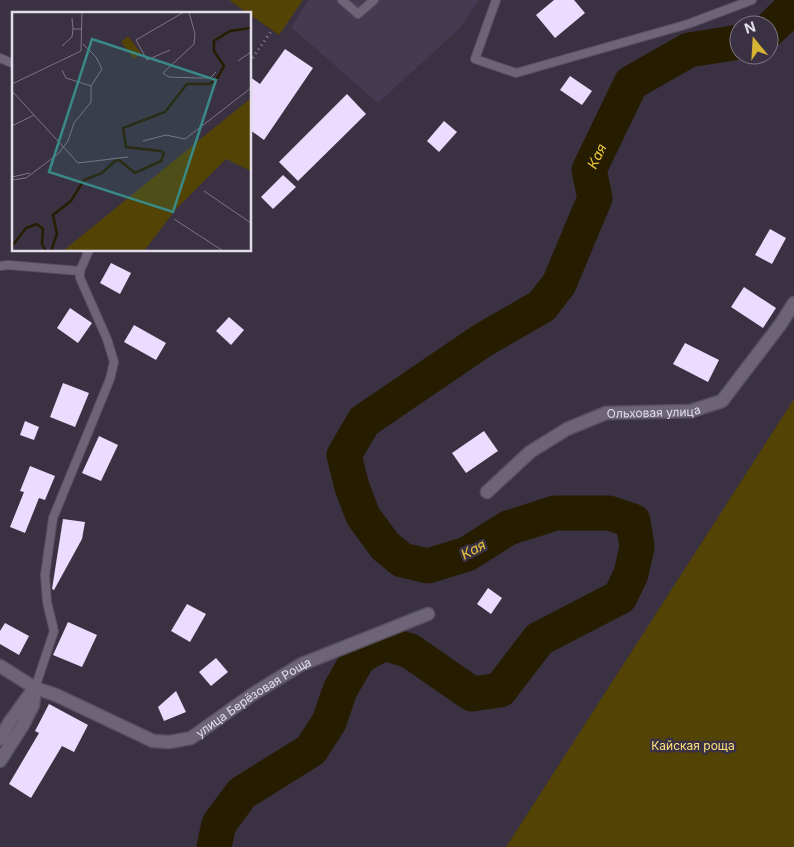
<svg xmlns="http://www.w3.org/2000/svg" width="794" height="847" font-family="Inter,sans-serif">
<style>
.built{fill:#453a52}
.green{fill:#534305}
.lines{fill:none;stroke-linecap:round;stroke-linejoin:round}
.river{stroke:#261d00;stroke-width:35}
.building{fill:#ebdbfe}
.lane-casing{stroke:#57505f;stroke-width:10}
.street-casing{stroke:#57505f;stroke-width:15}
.path{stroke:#877f8e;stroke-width:3;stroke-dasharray:1 4;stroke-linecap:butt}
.lane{stroke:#6d6478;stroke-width:8}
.street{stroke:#6d6478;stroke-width:12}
.labels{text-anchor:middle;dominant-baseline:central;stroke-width:5;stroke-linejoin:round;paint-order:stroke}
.street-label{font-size:12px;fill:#e1dce7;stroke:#3a3143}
.park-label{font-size:12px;fill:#fee07d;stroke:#3a3143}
.water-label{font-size:14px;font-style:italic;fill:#edc73b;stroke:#3a3143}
.inset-river{fill:none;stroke:#261d00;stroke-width:2.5}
.inset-road{fill:none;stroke:#7d7585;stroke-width:1}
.view{fill:#398a86;fill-opacity:0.15;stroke:#398a86;stroke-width:2.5}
.inset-edge{fill:none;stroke:#e1dce7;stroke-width:2.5}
</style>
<rect width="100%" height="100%" fill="#3a3143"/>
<polygon class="built" points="309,0 479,0 461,27 378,103 291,27"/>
<g class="green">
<polygon points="229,0 303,0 279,35"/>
<polygon points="794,399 794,847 506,847"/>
</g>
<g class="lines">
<g class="river">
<polyline points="769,30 794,6"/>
<path id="s1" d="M 214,847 L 219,824 L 242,793 L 311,750 L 329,722 L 340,690 L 359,657 L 384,643 L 410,651 L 472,694 L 500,690 L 539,639 L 620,597 L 631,574 L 637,547 L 633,521 L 609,513 L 555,513 L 508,528 L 467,554 L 428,566 L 402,560 L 385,546 L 363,516 L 352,487 L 344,455 L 364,421 L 483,340 L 542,306 L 559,284 L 595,198 L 589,170 L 631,83 L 689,50 L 739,42"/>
</g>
</g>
<g class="building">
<polygon points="554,0 574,0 585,13 555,38 536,15"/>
<polygon points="285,49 313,68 264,140 250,130 250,77 260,84"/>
<polygon points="570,76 592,91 582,105 560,90"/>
<polygon points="347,94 366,114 298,181 279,162"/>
<polygon points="444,121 457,132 439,152 427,141"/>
<polygon points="283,175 296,187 273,209 261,197"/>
<polygon points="770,229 786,238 772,264 755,255"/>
<polygon points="111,263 131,273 120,294 100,283"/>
<polygon points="744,287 776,308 763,328 731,307"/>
<polygon points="70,308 92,323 78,343 57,328"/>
<polygon points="229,317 244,330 231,345 216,331"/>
<polygon points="134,325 166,343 156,360 124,342"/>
<polygon points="685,343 719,360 708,382 673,364"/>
<polygon points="63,383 89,393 75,427 50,417"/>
<polygon points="25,421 39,427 34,440 20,435"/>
<polygon points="484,431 498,451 466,473 452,453"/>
<polygon points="99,436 118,445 101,481 82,473"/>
<polygon points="30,466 55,476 45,500 39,498 25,533 10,527 24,492 20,491"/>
<polygon points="63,519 85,522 82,539 54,590 52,589"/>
<polygon points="488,588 502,598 491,614 477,604"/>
<polygon points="187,604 206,614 190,642 171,631"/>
<polygon points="68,622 97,635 82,667 53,655"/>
<polygon points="5,623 29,636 19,655 0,644 0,631"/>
<polygon points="216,658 228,672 211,686 199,672"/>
<polygon points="176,691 186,712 164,721 158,707"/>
<polygon points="49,704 88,725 74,752 62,746 31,798 9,784 39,733 35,731"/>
</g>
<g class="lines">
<defs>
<g id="lane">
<polyline points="342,0 358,14 374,0"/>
<polyline points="496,0 475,59 516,73 688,24 752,0"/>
<polyline points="0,58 14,64"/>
<polyline points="0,266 8,265 80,271"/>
<polyline points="35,688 54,631 47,602 45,575 53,518 110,379 114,362 107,339 80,278 80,271 89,250"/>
</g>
<g id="street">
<path id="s2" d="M 487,492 L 530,452 L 567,429 L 606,413 L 691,411 L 722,401 L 780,325 L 794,303"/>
<path id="s3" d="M 0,666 L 35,688 L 56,695 L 153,741 L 170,742 L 191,738 L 253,694 L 302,664 L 428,614"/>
<polyline points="0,739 9,723 33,690"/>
<polyline points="0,761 23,725 33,705 35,688"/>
</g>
</defs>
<use href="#lane" class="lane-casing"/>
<use href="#street" class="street-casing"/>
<polyline class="path" points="250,62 272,30"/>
<use href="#lane" class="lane"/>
<use href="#street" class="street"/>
</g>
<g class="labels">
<g class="street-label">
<text stroke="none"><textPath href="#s2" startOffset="192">Ольховая улица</textPath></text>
<text stroke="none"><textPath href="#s3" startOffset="284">улица Берёзовая Роща</textPath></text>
</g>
<g class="park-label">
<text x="693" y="745">Кайская роща</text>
</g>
<g class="water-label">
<text stroke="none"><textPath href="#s1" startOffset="1428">Кая</textPath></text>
<text transform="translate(473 549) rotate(-28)">Кая</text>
</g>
</g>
<g transform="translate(12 12)">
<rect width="239" height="239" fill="#3a3143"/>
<path d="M 116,24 L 129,41 L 122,47 L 109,30 ZM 239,86 L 239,159 L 214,147 L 164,197 L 132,239 L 51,239 Z" fill="#534305"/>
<path class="inset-river" d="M 0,234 L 14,216 L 25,212 L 31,217 L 30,232 L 34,239M 39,239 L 45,222 L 41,203 L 59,189 L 72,168 L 90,161 L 103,149 L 107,148 L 123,161 L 149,149 L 152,141 L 149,139 L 114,135 L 111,116 L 153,100 L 175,72 L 197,72 L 204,68 L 212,54 L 202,39 L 202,29 L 218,19 L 239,16"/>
<path class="inset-road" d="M 177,0 L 183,22 L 182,32 L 151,61 L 157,65 L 186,66 L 198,66 L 204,60M 60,6 L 61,17 L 69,17M 50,34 L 60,25 L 61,17M 158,38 L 135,48 L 124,28 L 172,0M 226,49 L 239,40M 50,58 L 54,66 L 79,74M 0,72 L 69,39 L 70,0M 0,79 L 66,151 L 116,145M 0,114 L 22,103M 131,129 L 154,123 L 173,127 L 239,76M 0,165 L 18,161M 0,168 L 14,166 L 46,142 L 56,129 L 62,111 L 79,90 L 79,74 L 90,57 L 84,45 L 71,32M 192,179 L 239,211M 162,207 L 211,239"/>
<path class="view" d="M 80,27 L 204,68 L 161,200 L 37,160 Z"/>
<rect width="239" height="239" class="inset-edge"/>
</g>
<g transform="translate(754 40) rotate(342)"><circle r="24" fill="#3a3143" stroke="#7d7585"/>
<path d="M0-4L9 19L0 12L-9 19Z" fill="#d7b434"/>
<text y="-8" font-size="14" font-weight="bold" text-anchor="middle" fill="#e1dce7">N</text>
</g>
</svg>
